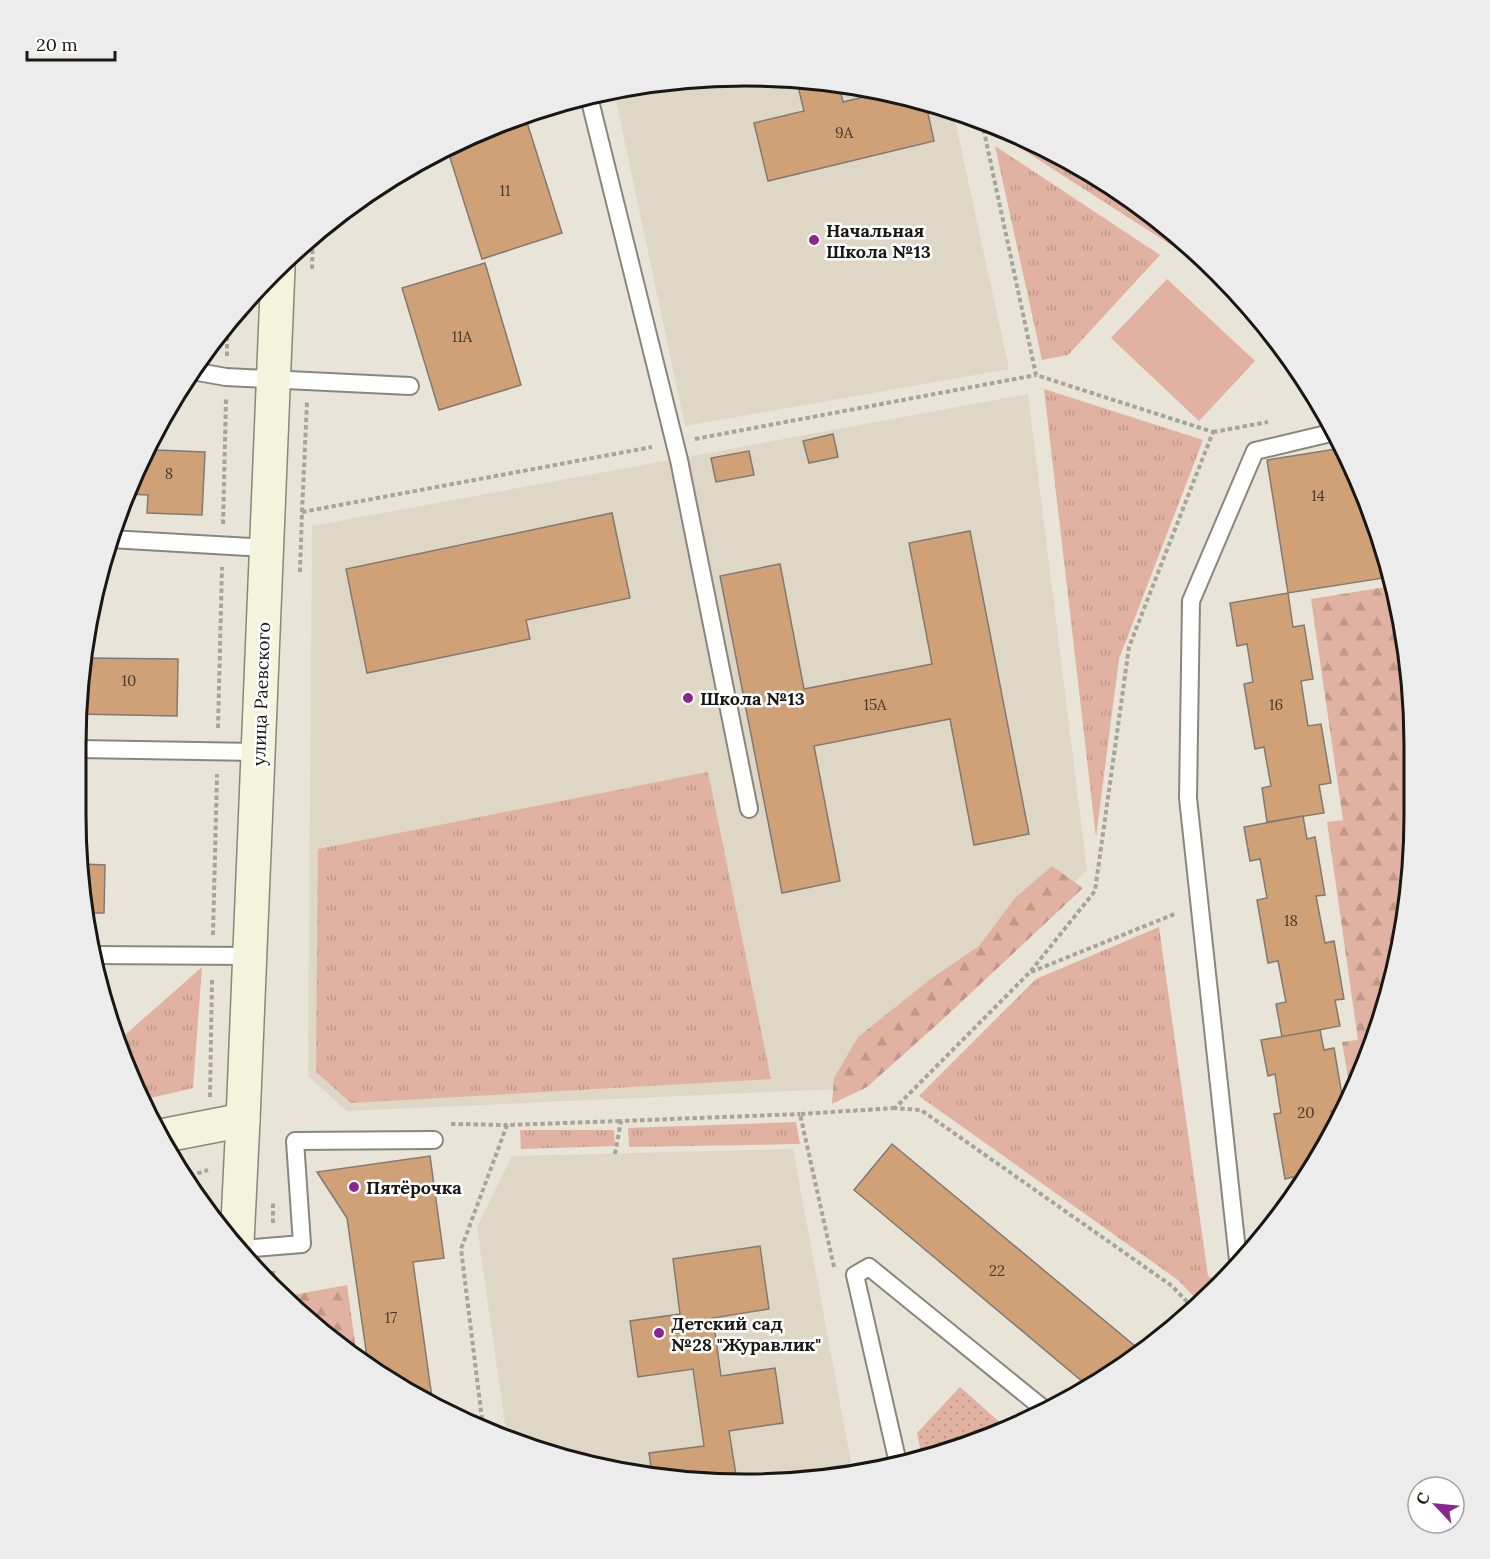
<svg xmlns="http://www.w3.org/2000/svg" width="1490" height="1559" font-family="Lora,serif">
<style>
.built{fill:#dfd7c5}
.grass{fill:url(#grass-tufts)}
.forest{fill:url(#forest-firs)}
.park{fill:url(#park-dots)}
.pitch{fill:#e1b1a1}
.building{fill:#d0a177;stroke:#827971;stroke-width:1.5}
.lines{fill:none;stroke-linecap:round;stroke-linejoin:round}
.service-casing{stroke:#8b867c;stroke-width:20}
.secondary-casing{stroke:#8b867c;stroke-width:36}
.path{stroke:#a7a49b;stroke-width:4;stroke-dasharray:4.5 3;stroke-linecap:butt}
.service{stroke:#fff;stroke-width:16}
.secondary{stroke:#f2f4dc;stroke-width:33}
.poi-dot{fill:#8a278f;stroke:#fff;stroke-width:2}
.labels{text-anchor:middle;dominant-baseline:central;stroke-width:5;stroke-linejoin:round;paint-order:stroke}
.number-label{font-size:15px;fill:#473a2c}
.poi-label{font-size:18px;font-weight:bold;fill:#191713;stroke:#fff;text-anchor:start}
.street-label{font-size:18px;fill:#191713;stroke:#fff}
.rim{fill:none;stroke:#191713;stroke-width:3}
</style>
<defs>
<pattern id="grass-tufts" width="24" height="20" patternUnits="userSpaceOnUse" patternTransform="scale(1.5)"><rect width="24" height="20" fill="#e1b1a1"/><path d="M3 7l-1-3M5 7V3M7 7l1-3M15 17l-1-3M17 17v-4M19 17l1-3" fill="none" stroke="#c0988a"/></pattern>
<pattern id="forest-firs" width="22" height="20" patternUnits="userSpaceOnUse" patternTransform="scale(1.5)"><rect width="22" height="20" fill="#e1b1a1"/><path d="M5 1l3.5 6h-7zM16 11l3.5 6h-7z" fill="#c0988a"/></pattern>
<pattern id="park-dots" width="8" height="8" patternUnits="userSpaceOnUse" patternTransform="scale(1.5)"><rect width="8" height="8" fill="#e1b1a1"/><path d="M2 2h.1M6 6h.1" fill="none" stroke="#c0988a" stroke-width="1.8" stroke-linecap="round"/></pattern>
</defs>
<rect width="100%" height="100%" fill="#e8e4d8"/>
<g class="built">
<polygon points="789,76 919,98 953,111 1009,369 685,426 614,91 658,81"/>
<polygon points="1028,394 1087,870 858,1088 347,1111 308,1076 312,526"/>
<polygon points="793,1149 853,1473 832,1478 701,1483 530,1449 507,1438 477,1227 512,1156"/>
</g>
<g class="grass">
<polygon points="993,126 1042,144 1153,214 1178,237 1171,245 994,131"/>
<polygon points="995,146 1160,255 1068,355 1042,360"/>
<polygon points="1044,389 1203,440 1119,659 1096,837"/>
<polygon points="708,772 771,1079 351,1103 316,1072 318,849"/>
<polygon points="1159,927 1208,1276 1219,1281 1200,1303 1178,1280 919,1096 1036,979"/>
<polygon points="202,967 193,1088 142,1100 126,1071 117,1042"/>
<polygon points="796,1122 800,1144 629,1147 628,1128"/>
<polygon points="520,1130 614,1130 615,1146 521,1149"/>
</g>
<g class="forest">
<polygon points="1392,586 1409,658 1415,814 1402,945 1364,1071 1351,1095 1342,1042 1358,1040 1327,822 1343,820 1311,599"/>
<polygon points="1052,866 1083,888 940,1022 867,1087 832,1104 834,1078 858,1037 928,981 979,946 1015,898"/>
<polygon points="347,1285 357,1357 303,1318 288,1301 288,1296"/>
</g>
<polygon class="park" points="960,1387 1004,1426 1000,1430 961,1448 922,1457 917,1433"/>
<polygon class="pitch" points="1167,279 1255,361 1199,421 1111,338"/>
<g class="building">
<polygon points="796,78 839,85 843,102 884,92 919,98 925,100 934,141 768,181 754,123 804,111"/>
<polygon points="524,113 562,233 482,259 447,148"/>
<polygon points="485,263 521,385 439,410 402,288"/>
<polygon points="153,434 158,434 157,450 205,452 202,515 147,513 148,495 127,494 144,448"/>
<polygon points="833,434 838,457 809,463 803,441"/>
<polygon points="1342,448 1380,530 1390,577 1288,593 1267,460"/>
<polygon points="749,451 754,475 716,482 711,458"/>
<polygon points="612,513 630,598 526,620 530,639 367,673 346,569"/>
<polygon points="970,531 1029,834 974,845 950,719 814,746 840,881 782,893 720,576 780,564 804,689 932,664 909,543"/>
<polygon points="1288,593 1293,627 1304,625 1313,679 1301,681 1308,726 1321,724 1331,783 1319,785 1324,813 1267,822 1262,788 1271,786 1264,747 1255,749 1244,684 1253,682 1247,644 1237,646 1230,603"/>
<polygon points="84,658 178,659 177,716 77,714 76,701"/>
<polygon points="1303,816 1307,839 1315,837 1325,895 1316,896 1325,943 1334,941 1344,999 1335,1000 1340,1026 1282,1037 1276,1004 1286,1002 1278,961 1268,963 1257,900 1267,898 1260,859 1250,861 1244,827"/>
<polygon points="84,864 105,865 104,913 86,913"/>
<polygon points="1320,1030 1324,1050 1334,1048 1344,1107 1343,1109 1331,1111 1334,1126 1302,1187 1296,1193 1293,1177 1285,1179 1274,1114 1281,1113 1278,1094 1275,1074 1268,1076 1261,1040"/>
<polygon points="892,1144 1141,1351 1089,1387 854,1190"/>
<polygon points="430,1156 444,1258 413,1262 433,1405 410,1394 368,1364 347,1218 317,1172"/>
<polygon points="760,1246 769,1309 713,1318 721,1376 775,1368 783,1423 729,1431 737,1481 701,1483 652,1473 649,1453 704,1446 693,1369 638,1377 630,1321 680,1314 673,1259"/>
</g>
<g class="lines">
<defs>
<g id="service">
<polyline points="589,97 679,460 749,809"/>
<polyline points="192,371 226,377 410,386"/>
<polyline points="110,539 267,548"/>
<polyline points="79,749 259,752"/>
<polyline points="91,955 250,956"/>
<polyline points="243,1249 302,1244 295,1141 434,1140"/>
<polyline points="1238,1260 1188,798 1191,601 1255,451 1335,432"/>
<polyline points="898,1463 855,1275 869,1267 1045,1410"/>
</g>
<g id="secondary">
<polyline points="161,1136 243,1120"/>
<polyline points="237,1242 243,1120 278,268"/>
</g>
</defs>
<use href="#service" class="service-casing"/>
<use href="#secondary" class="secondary-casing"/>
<g class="path">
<polyline points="982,122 1036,375 1213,432 1129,647 1095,891 1030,972 895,1108 921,1110 1172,1286 1194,1309"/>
<polyline points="312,269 313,234"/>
<polyline points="227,356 227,322"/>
<polyline points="1213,432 1268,422"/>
<polyline points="695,439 1036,375"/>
<polyline points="302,512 307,402"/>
<polyline points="223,524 226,399"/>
<polyline points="300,572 302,512 652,447"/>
<polyline points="218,728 222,567"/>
<polyline points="213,935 217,774"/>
<polyline points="1031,972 1177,913"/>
<polyline points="210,1097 212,978"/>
<polyline points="451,1124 507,1125"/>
<polyline points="615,1154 621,1121 800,1114"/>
<polyline points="183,1178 208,1170"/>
<polyline points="273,1223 273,1201"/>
<polyline points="834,1267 800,1114 895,1108"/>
<polyline points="273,1283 273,1270"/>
<polyline points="483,1427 461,1249 507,1125 621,1121"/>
</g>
<use href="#service" class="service"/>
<use href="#secondary" class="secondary"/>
</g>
<g class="poi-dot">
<circle cx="814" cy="240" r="6"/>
<circle cx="688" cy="698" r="6"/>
<circle cx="354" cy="1187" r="6"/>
<circle cx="659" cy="1333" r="6"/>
</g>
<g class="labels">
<g class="number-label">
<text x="844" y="132">9А</text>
<text x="505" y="190">11</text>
<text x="462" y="336">11А</text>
<text x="169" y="473">8</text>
<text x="1318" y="495">14</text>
<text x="129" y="680">10</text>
<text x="875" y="704">15А</text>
<text x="1276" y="704">16</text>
<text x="1291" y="920">18</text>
<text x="1306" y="1112">20</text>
<text x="997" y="1270">22</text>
<text x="391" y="1317">17</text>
</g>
<g class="poi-label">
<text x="826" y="230">Начальная<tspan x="826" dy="21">Школа №13</tspan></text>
<text x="700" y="698">Школа №13</text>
<text x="366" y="1187">Пятёрочка</text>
<text x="671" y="1323">Детский сад<tspan x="671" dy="21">№28 "Журавлик"</tspan></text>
</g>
<g class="street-label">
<text transform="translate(261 694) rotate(-88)">улица Раевского</text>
</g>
</g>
<path d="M0 0H1490V1559H0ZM745 86H745A659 659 0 0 1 1404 745V815A659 659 0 0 1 745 1474H745A659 659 0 0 1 86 815V745A659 659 0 0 1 745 86Z" fill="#edecec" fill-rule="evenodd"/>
<path class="rim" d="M745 86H745A659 659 0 0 1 1404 745V815A659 659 0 0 1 745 1474H745A659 659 0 0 1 86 815V745A659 659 0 0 1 745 86Z"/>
<g transform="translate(1436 1505) rotate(296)"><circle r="28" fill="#ffffff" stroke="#a3a2a1" stroke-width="1.5"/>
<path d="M0-4.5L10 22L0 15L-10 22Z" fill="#8a278f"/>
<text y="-9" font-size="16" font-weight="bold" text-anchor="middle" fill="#191713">С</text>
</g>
<path d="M27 51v9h88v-9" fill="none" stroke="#191713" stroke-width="3"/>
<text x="36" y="51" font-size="18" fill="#191713" stroke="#ffffff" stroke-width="4.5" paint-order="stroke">20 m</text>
</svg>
